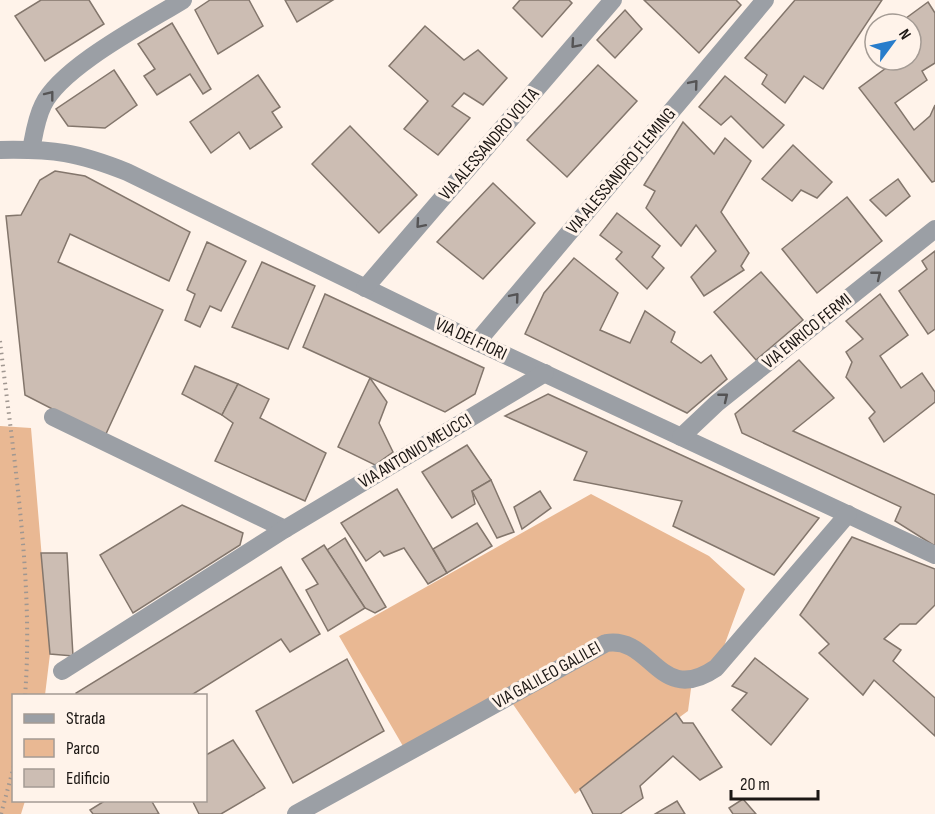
<svg xmlns="http://www.w3.org/2000/svg" width="935" height="814" font-family="'Sofia Sans Condensed',sans-serif">
<style>
.green{fill:#e9b893}
.building{fill:#ccbdb3;stroke:#83766c;stroke-width:1.5}
.lines{fill:none;stroke-linecap:round;stroke-linejoin:round}
.path{stroke:#a09791;stroke-width:4;stroke-dasharray:1.5 4.5;stroke-linecap:butt}
.minor{stroke:#9b9fa5;stroke-width:18}
.oneway{stroke:#555455}
.labels{text-anchor:middle;dominant-baseline:central;stroke-width:6;stroke-linejoin:round;paint-order:stroke}
.street-label{font-size:18px;fill:#1c1714;stroke:#fff3ea}
</style>
<rect width="100%" height="100%" fill="#fff3ea"/>
<g class="green">
<polygon points="0,426 31,428 50,654 45,695 14,696 14,800 25,801 21,814 0,814"/>
<polygon points="591,494 709,556 745,589 716,668 692,681 688,711 575,794 508,697 407,753 339,636"/>
</g>
<g class="building">
<polygon points="41,0 89,0 104,24 45,61 15,16"/>
<polygon points="210,0 249,0 263,26 218,54 195,10"/>
<polygon points="285,0 333,0 297,22"/>
<polygon points="520,0 569,0 572,3 542,37 513,8"/>
<polygon points="644,0 736,0 741,5 699,53"/>
<polygon points="795,0 882,0 823,89 804,76 785,103 762,84 767,75 745,58"/>
<polygon points="928,2 935,13 935,63 922,71 927,80 895,103 914,130 930,116 935,105 935,181 932,182 859,88 897,60 911,60 911,24 898,24"/>
<polygon points="625,10 642,29 615,58 597,40"/>
<polygon points="172,23 211,89 203,94 190,74 157,95 144,76 155,69 138,44"/>
<polygon points="425,26 464,60 478,50 507,78 483,105 464,93 452,106 470,118 438,155 404,129 428,101 389,66"/>
<polygon points="598,65 637,101 567,177 527,140"/>
<polygon points="114,70 137,105 105,128 68,126 56,109"/>
<polygon points="258,75 280,107 272,112 282,127 250,149 239,132 211,153 190,122"/>
<polygon points="725,76 784,125 763,148 731,116 721,125 699,107"/>
<polygon points="683,122 714,154 725,138 751,161 721,212 749,253 741,266 744,270 704,296 691,277 716,251 696,225 681,246 646,208 655,191 644,185"/>
<polygon points="350,126 417,195 379,233 312,164"/>
<polygon points="793,145 832,182 817,198 801,190 792,201 762,179"/>
<polygon points="55,171 85,176 190,232 169,281 70,234 58,262 163,310 105,436 25,395 6,216 21,215 40,180"/>
<polygon points="898,179 910,196 886,216 870,200"/>
<polygon points="493,183 535,223 483,279 437,242"/>
<polygon points="847,197 882,241 817,293 782,249"/>
<polygon points="617,213 660,246 652,257 664,268 647,289 616,259 622,252 600,235"/>
<polygon points="207,242 246,261 221,311 210,306 200,327 185,320 195,294 187,290"/>
<polygon points="935,251 935,329 928,334 899,291 927,269 922,261"/>
<polygon points="574,258 618,293 600,330 630,343 645,311 675,332 671,342 701,363 711,355 727,379 687,413 525,334 544,293"/>
<polygon points="262,262 315,286 288,349 232,327"/>
<polygon points="761,272 803,320 756,360 714,312"/>
<polygon points="325,294 484,368 475,394 445,412 303,347"/>
<polygon points="880,294 908,335 880,356 901,388 922,373 935,392 935,402 884,442 869,418 875,412 846,377 852,362 846,352 863,339 846,321"/>
<polygon points="799,360 834,398 793,431 935,495 935,546 895,521 901,507 742,433 735,414"/>
<polygon points="195,366 238,384 222,415 182,394"/>
<polygon points="370,378 387,402 379,423 393,452 375,465 338,447"/>
<polygon points="238,384 269,399 260,418 326,453 305,501 215,461 233,423 222,415"/>
<polygon points="548,394 819,518 774,575 673,526 682,501 574,480 587,452 505,416"/>
<polygon points="467,445 491,480 472,491 475,504 452,518 422,472"/>
<polygon points="491,480 514,532 497,538 472,491"/>
<polygon points="397,489 447,573 428,584 404,548 384,556 380,551 366,561 341,523"/>
<polygon points="540,491 551,508 522,529 514,507"/>
<polygon points="182,505 243,533 240,545 133,613 100,555"/>
<polygon points="477,523 492,546 447,573 433,549"/>
<polygon points="852,537 935,569 935,605 916,624 900,624 884,639 901,650 893,661 935,698 935,736 874,680 863,695 819,653 829,644 800,615"/>
<polygon points="345,538 386,607 375,613 365,608 327,550"/>
<polygon points="324,545 365,608 328,631 306,590 318,584 302,559"/>
<polygon points="41,553 67,553 73,656 50,654"/>
<polygon points="281,567 320,634 290,652 281,639 190,696 77,696 76,693"/>
<polygon points="755,658 808,699 771,745 732,710 747,693 732,686"/>
<polygon points="347,659 384,731 293,783 256,711"/>
<polygon points="676,713 683,723 693,723 722,767 700,780 673,756 640,786 643,798 620,814 593,814 580,789"/>
<polygon points="233,740 265,788 221,814 199,814 192,800 206,800 206,755"/>
<polygon points="743,799 756,814 733,814 729,808"/>
<polygon points="106,800 151,800 159,814 93,814 90,810"/>
<polygon points="677,801 685,814 655,814"/>
</g>
<g class="lines">
<g class="path">
<path d="M 0,341 C 13,454 34,582 25,696"/>
<polyline points="1,814 14,766"/>
</g>
<g class="minor">
<path d="M 0,150 C 54,149 77,152 127,172 L 477,342 L 935,555"/>
<path d="M 31,150 C 34,135 36,119 43,105 C 61,67 146,23 183,0"/>
<polyline points="365,288 613,0"/>
<polyline points="477,342 765,0"/>
<polyline points="53,417 285,529"/>
<polyline points="681,437 717,403 935,229"/>
<polyline points="62,671 285,529 545,373"/>
<path d="M 296,814 L 606,643 C 652,635 659,707 716,668 L 848,514"/>
</g>
</g>
<defs><path id="oneway-chevron" d="M-2-3.5L2.5 0L-2 3.5" fill="none" stroke-width="1.6" stroke-linecap="round" stroke-linejoin="round" transform="scale(1.5)"/></defs>
<g class="oneway">
<use href="#oneway-chevron" transform="translate(575 44) rotate(131)"/>
<use href="#oneway-chevron" transform="translate(694 84) rotate(-50)"/>
<use href="#oneway-chevron" transform="translate(50 95) rotate(-52)"/>
<use href="#oneway-chevron" transform="translate(420 224) rotate(131)"/>
<use href="#oneway-chevron" transform="translate(877 275) rotate(-39)"/>
<use href="#oneway-chevron" transform="translate(515 297) rotate(-50)"/>
<use href="#oneway-chevron" transform="translate(724 397) rotate(-39)"/>
</g>
<g class="labels">
<g class="street-label">
<text transform="translate(489 144) rotate(-49)">VIA ALESSANDRO VOLTA</text>
<text transform="translate(621 171) rotate(-50)">VIA ALESSANDRO FLEMING</text>
<text transform="translate(807 331) rotate(-39)">VIA ENRICO FERMI</text>
<text transform="translate(471 339) rotate(25)">VIA DEI FIORI</text>
<text transform="translate(415 451) rotate(-31)">VIA ANTONIO MEUCCI</text>
<text transform="translate(547 675) rotate(-29)">VIA GALILEO GALILEI</text>
</g>
</g>
<rect x="12" y="694" width="195" height="108" fill="#fff3ea" stroke="#a49b94" stroke-width="1.5"/>
<rect x="24" y="714" width="30" height="9" fill="#9b9fa5" stroke="#a49b94" stroke-width="1.5"/>
<text x="66" y="724" font-size="18" fill="#1c1714">Strada</text>
<rect x="24" y="739" width="30" height="18" fill="#e9b893" stroke="#a49b94" stroke-width="1.5"/>
<text x="66" y="754" font-size="18" fill="#1c1714">Parco</text>
<rect x="24" y="769" width="30" height="18" fill="#ccbdb3" stroke="#a49b94" stroke-width="1.5"/>
<text x="66" y="784" font-size="18" fill="#1c1714">Edificio</text>
<g transform="translate(893 42) rotate(57)"><circle r="28" fill="#fff3ea" stroke="#a49b94" stroke-width="1.5"/>
<path d="M0-4.5L10 22L0 15L-10 22Z" fill="#297dcb"/>
<text y="-9" font-size="16" font-weight="bold" text-anchor="middle" fill="#1c1714">N</text>
</g>
<path d="M731 790v9h87v-9" fill="none" stroke="#1c1714" stroke-width="3"/>
<text x="740" y="790" font-size="18" fill="#1c1714" stroke="#fff3ea" stroke-width="4.5" paint-order="stroke">20 m</text>
</svg>
